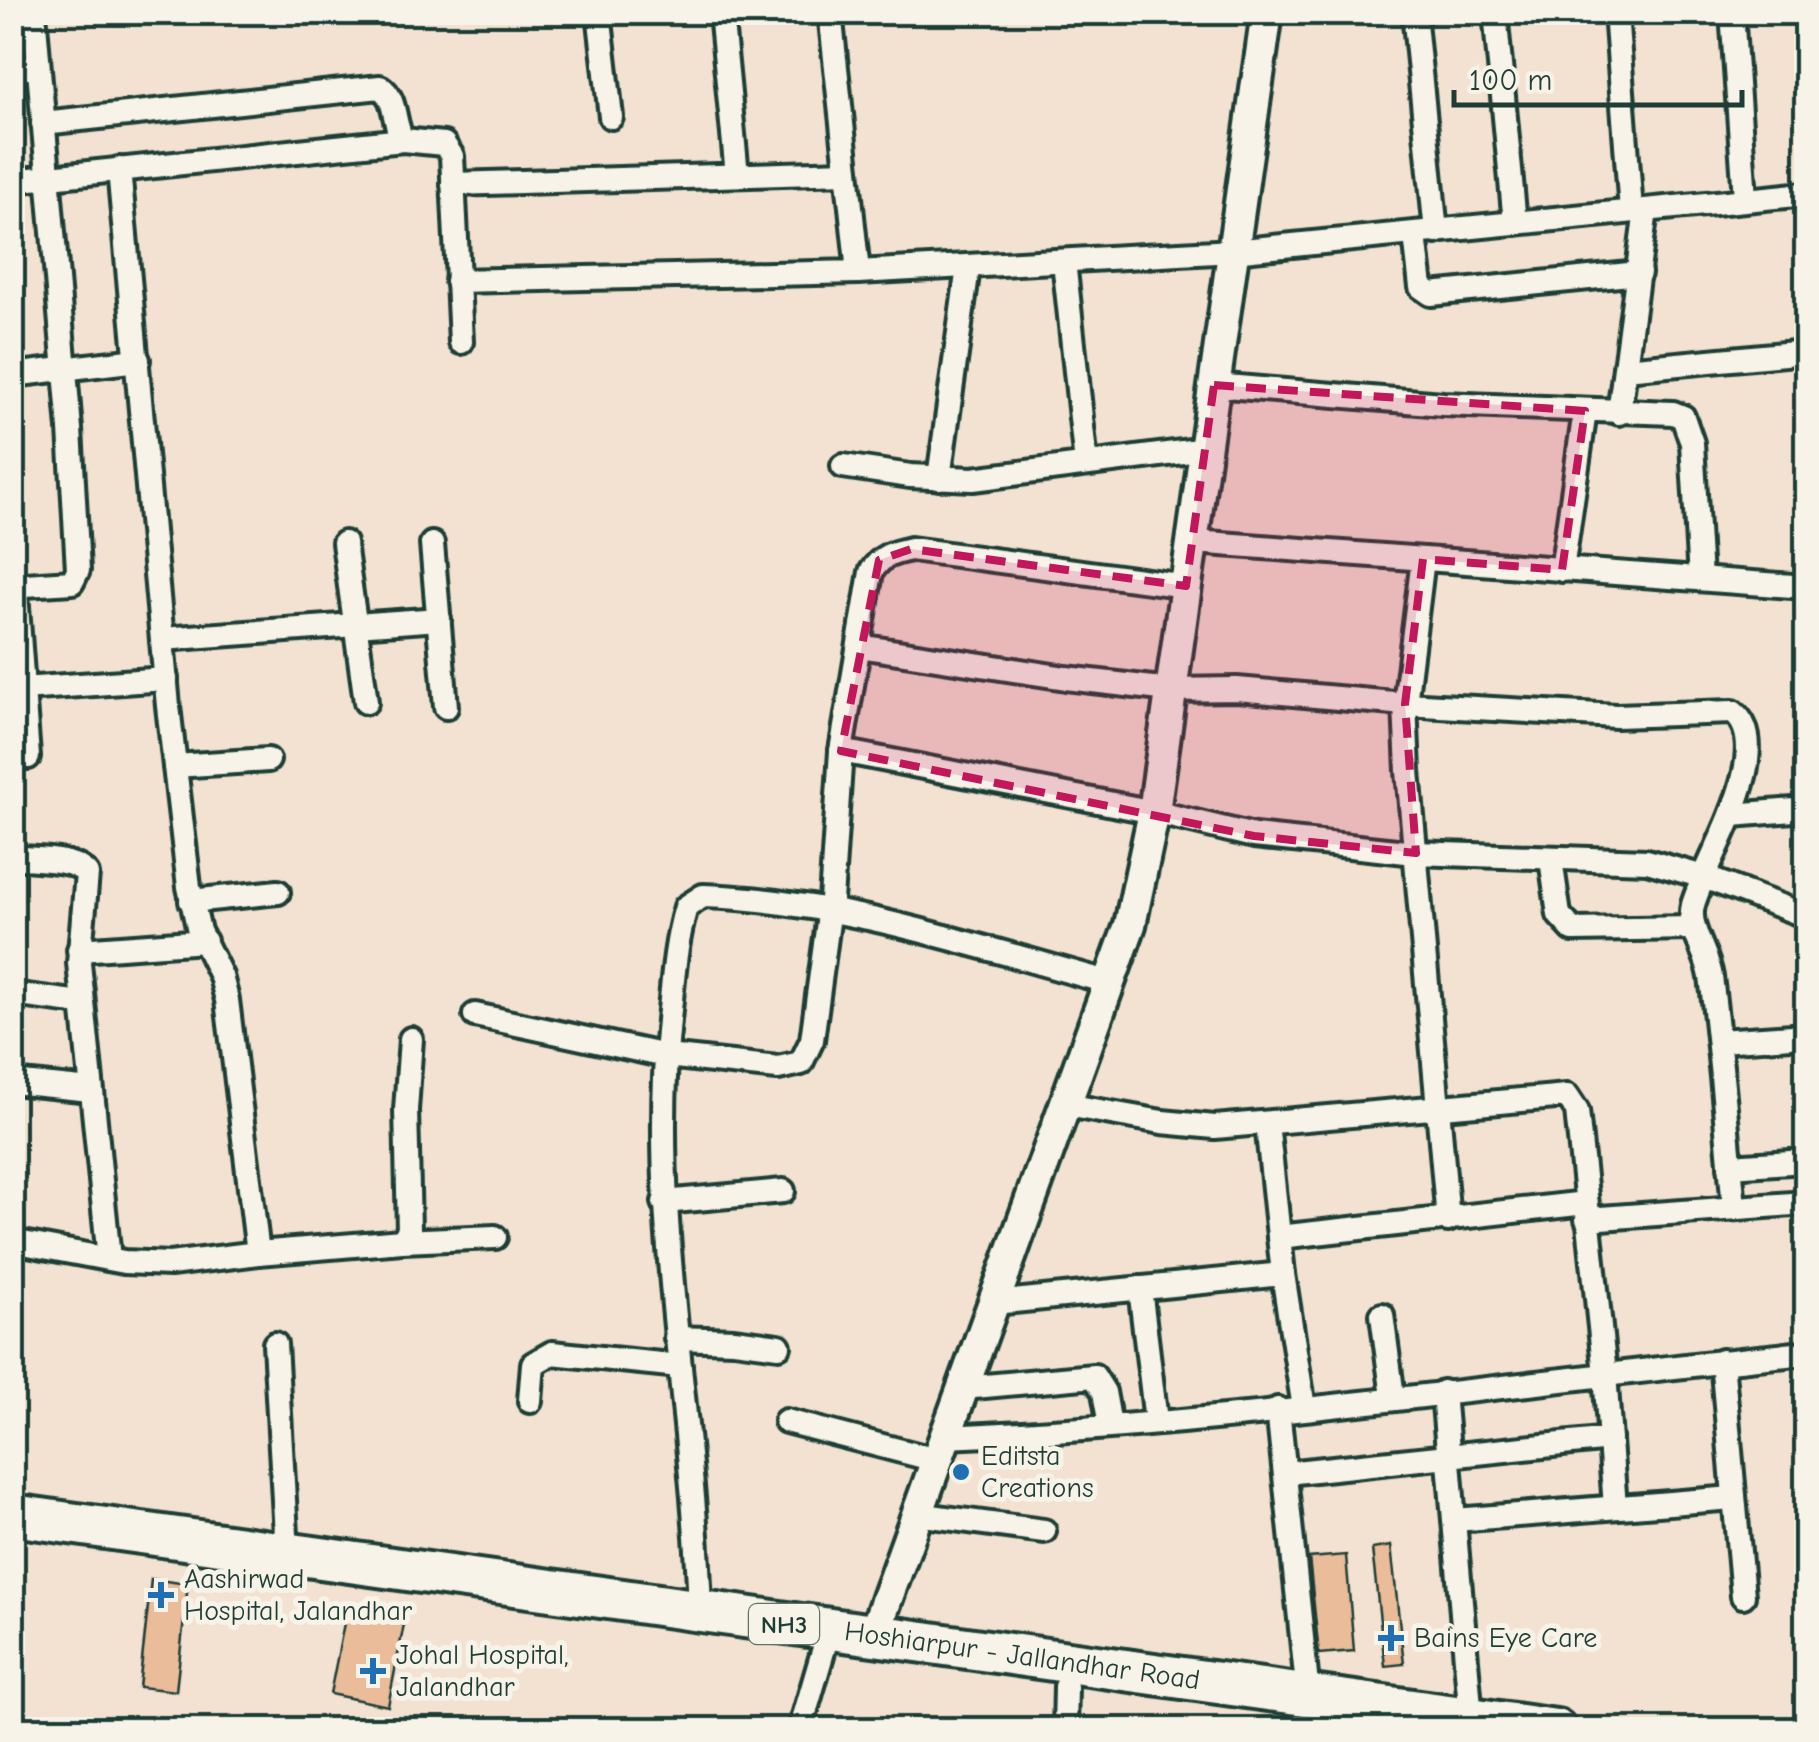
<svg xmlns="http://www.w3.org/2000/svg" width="1819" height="1742" font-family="'Comic Neue',sans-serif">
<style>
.building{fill:#eabc9a;stroke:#1f3d34;stroke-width:2.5}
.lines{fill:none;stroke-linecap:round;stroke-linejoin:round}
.street-casing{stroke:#1f3d34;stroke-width:30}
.secondary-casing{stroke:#1f3d34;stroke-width:38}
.highway-casing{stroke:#1f3d34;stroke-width:48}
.street{stroke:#f7f3e8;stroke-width:22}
.secondary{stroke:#f7f3e8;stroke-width:30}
.highway{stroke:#f7f3e8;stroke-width:40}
.marked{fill:#c2185b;fill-opacity:0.2;stroke:#c2185b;stroke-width:8;stroke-dasharray:20 12;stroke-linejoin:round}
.poi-dot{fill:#1f6fb2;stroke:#f7f3e8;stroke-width:4}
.labels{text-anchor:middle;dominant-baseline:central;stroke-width:10;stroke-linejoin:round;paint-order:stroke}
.shield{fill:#f7f3e8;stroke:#60746a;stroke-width:2.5}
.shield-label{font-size:25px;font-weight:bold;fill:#1f3d34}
.poi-label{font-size:28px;fill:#1f3d34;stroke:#f7f3e8;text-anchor:start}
.street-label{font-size:28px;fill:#1f3d34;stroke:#f7f3e8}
</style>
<rect width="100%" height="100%" fill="#f3e2d1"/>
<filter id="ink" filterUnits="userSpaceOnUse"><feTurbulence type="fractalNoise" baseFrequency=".01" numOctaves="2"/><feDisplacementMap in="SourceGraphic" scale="20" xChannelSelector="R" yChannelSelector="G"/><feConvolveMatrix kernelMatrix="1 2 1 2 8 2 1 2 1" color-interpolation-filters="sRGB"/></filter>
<g filter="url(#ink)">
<g class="building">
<polygon points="1391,1546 1404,1664 1385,1666 1372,1549"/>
<polygon points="1346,1555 1354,1651 1319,1654 1309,1558"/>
<polygon points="151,1579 188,1584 176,1691 139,1687"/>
<polygon points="347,1608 405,1619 388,1706 330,1694"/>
</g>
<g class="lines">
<defs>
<g id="street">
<polyline points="599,12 611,117"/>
<polyline points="721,12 737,175"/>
<polyline points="1420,12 1415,22 1436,232"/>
<polyline points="1495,12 1515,223"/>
<polyline points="1616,12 1631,211"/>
<polyline points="1732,12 1745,198"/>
<polyline points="12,69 38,67"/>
<path d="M 43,123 L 380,87 C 398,99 392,123 403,140 L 444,144 L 452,156 L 461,342"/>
<polyline points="119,169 168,706 189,887 199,931 221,976 227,1000 258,1253"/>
<polyline points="12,181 403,140"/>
<polyline points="453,184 847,172"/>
<polyline points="1415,235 1421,287 1431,294 1639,273"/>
<polyline points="1064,261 1086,464"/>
<polyline points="858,272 1233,251 1806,194"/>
<polyline points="457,281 858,272 830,12"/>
<polyline points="1625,369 1806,352"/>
<polyline points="12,375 138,360"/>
<polyline points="1214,385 1443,404 1673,413 1683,417 1692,443 1700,579"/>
<polyline points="1619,413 1646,210"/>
<polyline points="843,466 910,476 973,479 1206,449"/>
<polyline points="939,478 968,267"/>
<polyline points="1194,542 1806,587"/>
<polyline points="344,543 366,702"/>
<polyline points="432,544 446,707"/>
<polyline points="1423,559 1405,704 1408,771 1448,1220"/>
<polyline points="1562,570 1585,411"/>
<polyline points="162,639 439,619"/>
<path d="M 859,646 L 1066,678 L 1170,690 L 1237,689 L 1405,704 L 1616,716 L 1733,712 C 1779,748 1705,861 1693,905 C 1687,928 1707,950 1711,977 C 1721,1054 1727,1131 1734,1207"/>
<polyline points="22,689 166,679"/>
<polyline points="841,751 1154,812 1254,836 1416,853 1647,861 1704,877 1806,916"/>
<polyline points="28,757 16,593 25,585 72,582 78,570 70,429 34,12"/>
<polyline points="175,766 268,760"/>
<polyline points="1732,815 1806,809"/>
<path d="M 12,857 C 34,860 74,857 87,874 L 79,963 L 109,1259"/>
<polyline points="1551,859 1559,915 1573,930 1693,928"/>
<polyline points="191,901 278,892"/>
<polyline points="79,950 205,941"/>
<polyline points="12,994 81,1003"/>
<path d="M 475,1015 L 666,1056 L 778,1068 L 801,1063 L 812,1040 L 831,900 L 841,751 L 871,572 C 882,555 892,553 911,549 L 1186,586"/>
<polyline points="1719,1041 1806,1035"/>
<polyline points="12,1082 91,1090"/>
<polyline points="1066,1105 1162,1122 1215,1127 1567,1096 1577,1111 1605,1374 1615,1507"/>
<polyline points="1267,1123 1283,1274 1304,1408"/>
<polyline points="1730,1166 1806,1161"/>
<polyline points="664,1202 783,1191"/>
<polyline points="1587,1219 1806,1203"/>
<polyline points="1279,1237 1586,1203"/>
<polyline points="12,1241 124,1262 170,1264 258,1253 402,1241 409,1230 406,1110 411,1039"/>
<polyline points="402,1241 495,1237"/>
<polyline points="1140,1288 1156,1421"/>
<polyline points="994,1303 1283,1274"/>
<polyline points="1382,1315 1393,1397"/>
<polyline points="676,1338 734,1340 779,1346"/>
<polyline points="275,1344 287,1552"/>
<polyline points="1722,1361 1743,1596"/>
<polyline points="963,1388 1094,1376 1104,1392 1110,1425"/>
<polyline points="1443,1392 1471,1718"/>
<polyline points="530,1401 533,1364 552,1353 680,1366"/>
<polyline points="1278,1409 1308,1695"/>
<polyline points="786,1421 936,1460"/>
<path d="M 945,1437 C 1233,1425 1520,1382 1806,1353"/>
<polyline points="1286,1473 1610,1439"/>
<polyline points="916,1514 1044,1531"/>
<polyline points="1455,1520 1733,1498"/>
<path d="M 700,1611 C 694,1413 649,1218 669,1020 C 673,982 675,944 686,907 L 703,896 C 841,900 978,947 1111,983"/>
<polyline points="1365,1728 1365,1730"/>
<polyline points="800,1730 829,1631"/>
<polyline points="1065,1730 1066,1687"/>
</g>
<polyline id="secondary" points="873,1637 1130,925 1154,812 1267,12"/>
<g id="highway">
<path id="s1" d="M 12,1515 L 1556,1730"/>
</g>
</defs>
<use href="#street" class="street-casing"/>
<use href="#secondary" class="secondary-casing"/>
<use href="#highway" class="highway-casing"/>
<use href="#street" class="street"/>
<use href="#secondary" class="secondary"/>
<use href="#highway" class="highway"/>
</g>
</g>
<path class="marked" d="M 1214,385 L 1585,411 L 1562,570 L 1423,559 L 1405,704 L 1416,853 L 1254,836 L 841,751 L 879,560 L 911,549 L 1186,586 Z"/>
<g class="poi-dot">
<circle cx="961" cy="1472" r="10"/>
<path d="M156 1580h10v10h10v10h-10v10h-10v-10h-10v-10h10z"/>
<path d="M1386 1623h10v10h10v10h-10v10h-10v-10h-10v-10h10z"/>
<path d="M368 1656h10v10h10v10h-10v10h-10v-10h-10v-10h10z"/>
</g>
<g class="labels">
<rect class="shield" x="749" y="1604" width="70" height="40" rx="8"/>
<g class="shield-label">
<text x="784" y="1624">NH3</text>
</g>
<g class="poi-label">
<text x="981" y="1456">Editsta<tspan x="981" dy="32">Creations</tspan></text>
<text x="184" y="1579">Aashirwad<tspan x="184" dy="32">Hospital, Jalandhar</tspan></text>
<text x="1414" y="1638">Bains Eye Care</text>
<text x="396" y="1655">Johal Hospital,<tspan x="396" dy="32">Jalandhar</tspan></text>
</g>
<g class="street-label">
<text stroke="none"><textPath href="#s1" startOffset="1020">Hoshiarpur - Jallandhar Road</textPath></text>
</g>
</g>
<rect width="1819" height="1742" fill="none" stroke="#f7f3e8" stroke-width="50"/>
<rect x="25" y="25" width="1769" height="1692" fill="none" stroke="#1f3d34" stroke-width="4" filter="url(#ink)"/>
<path d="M1454 90v15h288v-15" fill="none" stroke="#1f3d34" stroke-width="5"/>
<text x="1469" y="90" font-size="30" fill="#1f3d34" stroke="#f7f3e8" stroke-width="8" paint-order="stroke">100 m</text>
</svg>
